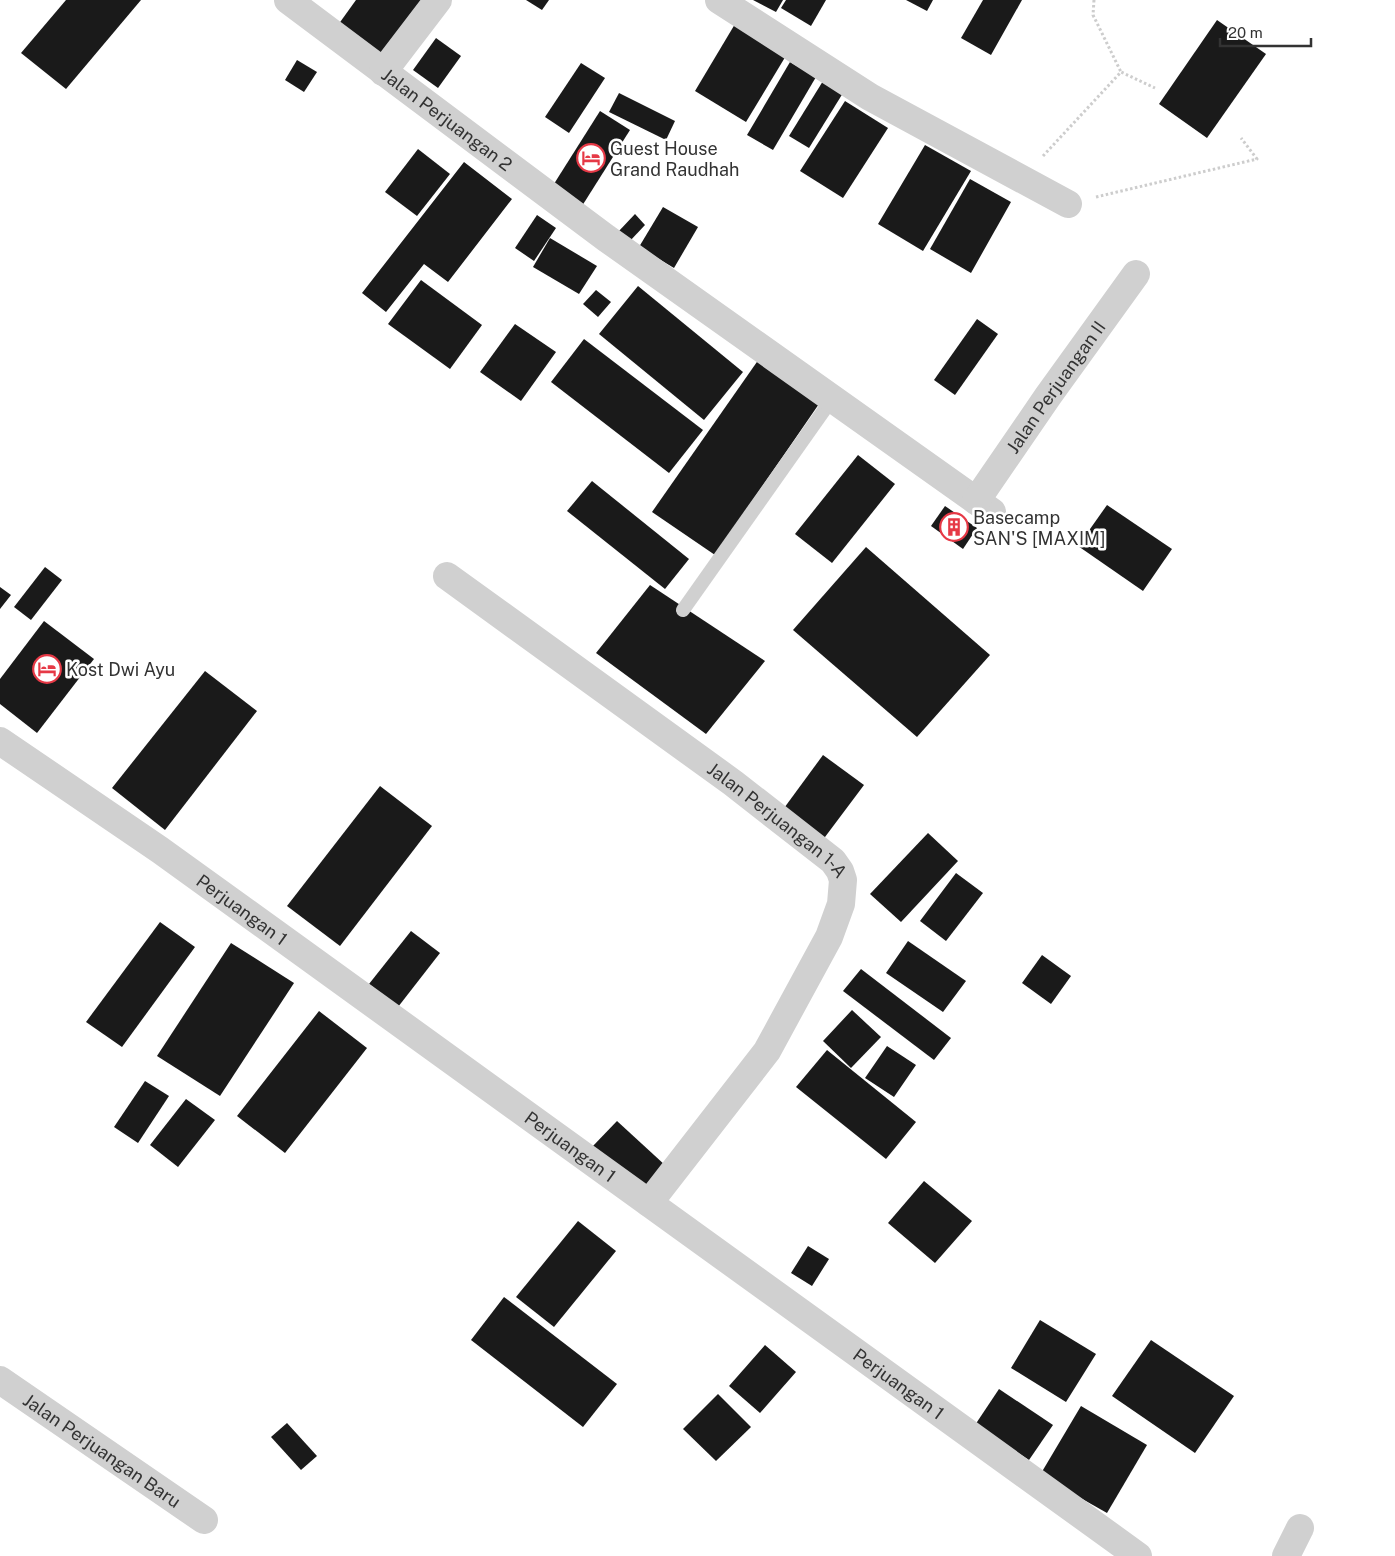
<svg xmlns="http://www.w3.org/2000/svg" width="1395" height="1556" font-family="'Public Sans',sans-serif">
<style>
.building{fill:#1a1a1a}
.lines{fill:none;stroke-linecap:round;stroke-linejoin:round}
.path{stroke:#cdcdcd;stroke-width:3;stroke-dasharray:2.5 2.5;stroke-linecap:butt}
.service{stroke:#d0d0d0;stroke-width:14}
.minor{stroke:#d0d0d0;stroke-width:28}
.labels{text-anchor:middle;dominant-baseline:central;stroke-width:5;stroke-linejoin:round;paint-order:stroke}
.street-label{font-size:18px;fill:#333;stroke:#fff}
.poi-label{font-size:18px;fill:#333;stroke:#fff;text-anchor:start}
</style>
<rect width="100%" height="100%" fill="#fff"/>
<g class="building">
<polygon points="66,0 141,0 66,89 21,53"/>
<polygon points="356,0 432,0 388,61 338,25"/>
<polygon points="526,0 549,0 542,10"/>
<polygon points="753,0 783,0 776,12"/>
<polygon points="786,0 826,0 811,26 781,8"/>
<polygon points="906,0 933,0 927,11"/>
<polygon points="983,0 1022,0 991,55 961,38"/>
<polygon points="1217,20 1266,54 1207,138 1159,104"/>
<polygon points="735,24 787,54 746,122 695,91"/>
<polygon points="436,38 461,56 438,88 413,70"/>
<polygon points="297,60 317,72 304,92 285,80"/>
<polygon points="790,62 816,77 773,150 747,135"/>
<polygon points="581,63 605,78 569,133 545,117"/>
<polygon points="823,81 843,93 809,148 789,136"/>
<polygon points="619,93 675,121 666,140 609,112"/>
<polygon points="845,101 888,128 843,198 800,171"/>
<polygon points="600,111 630,130 582,206 552,187"/>
<polygon points="925,145 971,171 923,251 878,224"/>
<polygon points="418,149 450,174 417,216 385,192"/>
<polygon points="464,162 512,199 448,282 424,264 386,312 362,293"/>
<polygon points="970,179 1011,202 971,273 930,249"/>
<polygon points="663,207 698,227 674,268 639,247"/>
<polygon points="635,214 645,225 629,242 618,232"/>
<polygon points="537,215 556,228 534,261 515,248"/>
<polygon points="550,238 597,266 579,294 533,267"/>
<polygon points="421,280 482,325 450,369 388,324"/>
<polygon points="638,286 743,372 704,420 599,334"/>
<polygon points="596,290 611,302 598,317 583,304"/>
<polygon points="977,319 998,334 955,395 934,380"/>
<polygon points="515,324 556,352 521,401 480,372"/>
<polygon points="584,339 703,430 669,473 551,382"/>
<polygon points="759,359 821,401 715,555 652,512"/>
<polygon points="858,455 895,484 832,563 795,534"/>
<polygon points="592,481 689,559 665,589 567,511"/>
<polygon points="1107,505 1172,549 1143,591 1078,546"/>
<polygon points="945,506 977,528 963,549 931,526"/>
<polygon points="866,547 990,655 917,737 793,630"/>
<polygon points="45,567 62,580 31,620 14,607"/>
<polygon points="650,585 765,661 706,734 596,653"/>
<polygon points="0,587 11,595 0,609"/>
<polygon points="44,621 94,659 37,733 0,704 0,679"/>
<polygon points="205,671 257,711 165,830 112,788"/>
<polygon points="823,755 864,785 819,845 779,815"/>
<polygon points="380,786 432,826 340,946 287,906"/>
<polygon points="928,833 958,861 901,922 870,894"/>
<polygon points="956,873 983,893 946,941 920,921"/>
<polygon points="160,922 195,947 122,1047 86,1022"/>
<polygon points="411,931 440,953 398,1007 369,984"/>
<polygon points="908,941 966,981 943,1012 886,973"/>
<polygon points="231,943 294,983 220,1096 157,1056"/>
<polygon points="1042,955 1071,976 1051,1004 1022,983"/>
<polygon points="861,969 951,1038 934,1060 843,991"/>
<polygon points="852,1010 881,1037 851,1068 823,1041"/>
<polygon points="319,1011 367,1048 285,1153 237,1116"/>
<polygon points="887,1046 916,1065 894,1097 865,1078"/>
<polygon points="827,1050 916,1122 886,1159 796,1087"/>
<polygon points="145,1081 169,1096 138,1143 114,1127"/>
<polygon points="186,1099 215,1120 178,1167 150,1145"/>
<polygon points="617,1121 666,1166 642,1193 592,1147"/>
<polygon points="924,1181 972,1221 935,1263 888,1223"/>
<polygon points="578,1221 616,1251 554,1327 516,1297"/>
<polygon points="808,1246 829,1259 812,1286 791,1273"/>
<polygon points="504,1297 617,1384 583,1427 471,1340"/>
<polygon points="1040,1320 1096,1354 1066,1402 1011,1368"/>
<polygon points="1151,1340 1234,1396 1195,1453 1112,1396"/>
<polygon points="765,1345 796,1372 760,1413 729,1386"/>
<polygon points="999,1389 1053,1425 1029,1460 975,1425"/>
<polygon points="718,1394 751,1427 716,1461 683,1429"/>
<polygon points="1081,1406 1147,1445 1107,1513 1040,1475"/>
<polygon points="287,1423 317,1456 301,1470 271,1437"/>
</g>
<g class="lines">
<g class="path">
<polyline points="1094,0 1093,15 1121,72"/>
<polyline points="1043,156 1121,72 1155,88"/>
<polyline points="1096,197 1257,159 1241,138"/>
</g>
<polyline class="service" points="683,610 832,399"/>
<g class="minor">
<path id="s1" d="M 288,0 L 606,238 L 992,512"/>
<polyline points="719,0 870,97 1068,204"/>
<polyline points="383,72 438,0"/>
<path id="s2" d="M 976,501 L 1048,396 L 1136,274"/>
<path id="s3" d="M 447,576 L 733,783 L 833,861 L 840,871 L 843,880 L 841,904 L 829,937 L 767,1051 L 649,1203"/>
<path id="s4" d="M 0,741 L 160,850 L 1138,1556"/>
<path id="s5" d="M 0,1380 L 204,1520"/>
<polyline points="1286,1556 1300,1528"/>
</g>
</g>
<defs>
<symbol id="hotel-ring" viewBox="-11 -11 22 22"><circle r="9.5" fill="#fff" stroke="#e63946" stroke-width="1.5"/><path d="M-6-4.5h1.5V1H6V5H4.5V3h-9V5H-6ZM-4 0a1.8 1.8 0 1 1 3.6 0ZM.5 0V-2.5h3Q6-2.5 6 0Z" fill="#e63946"/></symbol>
<symbol id="building-ring" viewBox="-11 -11 22 22"><circle r="9.5" fill="#fff" stroke="#e63946" stroke-width="1.5"/><path d="M-4-6H4V6H1V3H-1V6H-4ZM-2.5-4.3h1.7v1.8h-1.7ZM.8-4.3h1.7v1.8H.8ZM-2.5-1h1.7V.8h-1.7ZM.8-1h1.7V.8H.8Z" fill="#e63946"/></symbol>
</defs>
<g fill-rule="evenodd">
<use href="#hotel-ring" x="575" y="142" width="32" height="32"/>
<use href="#building-ring" x="938" y="511" width="32" height="32"/>
<use href="#hotel-ring" x="31" y="653" width="32" height="32"/>
</g>
<g class="labels">
<g class="street-label">
<text stroke="none"><textPath href="#s1" startOffset="199">Jalan Perjuangan 2</textPath></text>
<text stroke="none"><textPath href="#s2" startOffset="139">Jalan Perjuangan II</textPath></text>
<text stroke="none"><textPath href="#s3" startOffset="411">Jalan Perjuangan 1-A</textPath></text>
<text stroke="none"><textPath href="#s4" startOffset="295">Perjuangan 1</textPath></text>
<text stroke="none"><textPath href="#s4" startOffset="700">Perjuangan 1</textPath></text>
<text stroke="none"><textPath href="#s4" startOffset="1105">Perjuangan 1</textPath></text>
<text stroke="none"><textPath href="#s5" startOffset="124">Jalan Perjuangan Baru</textPath></text>
</g>
<g class="poi-label">
<text x="610" y="148">Guest House<tspan x="610" dy="21">Grand Raudhah</tspan></text>
<text x="973" y="517">Basecamp<tspan x="973" dy="21">SAN'S [MAXIM]</tspan></text>
<text x="66" y="669">Kost Dwi Ayu</text>
</g>
</g>
<path d="M1220 38v8h91v-8" fill="none" stroke="#333333" stroke-width="2.5"/>
<text x="1228" y="38" font-size="15" fill="#333333" stroke="#ffffff" stroke-width="4" paint-order="stroke">20 m</text>
</svg>
